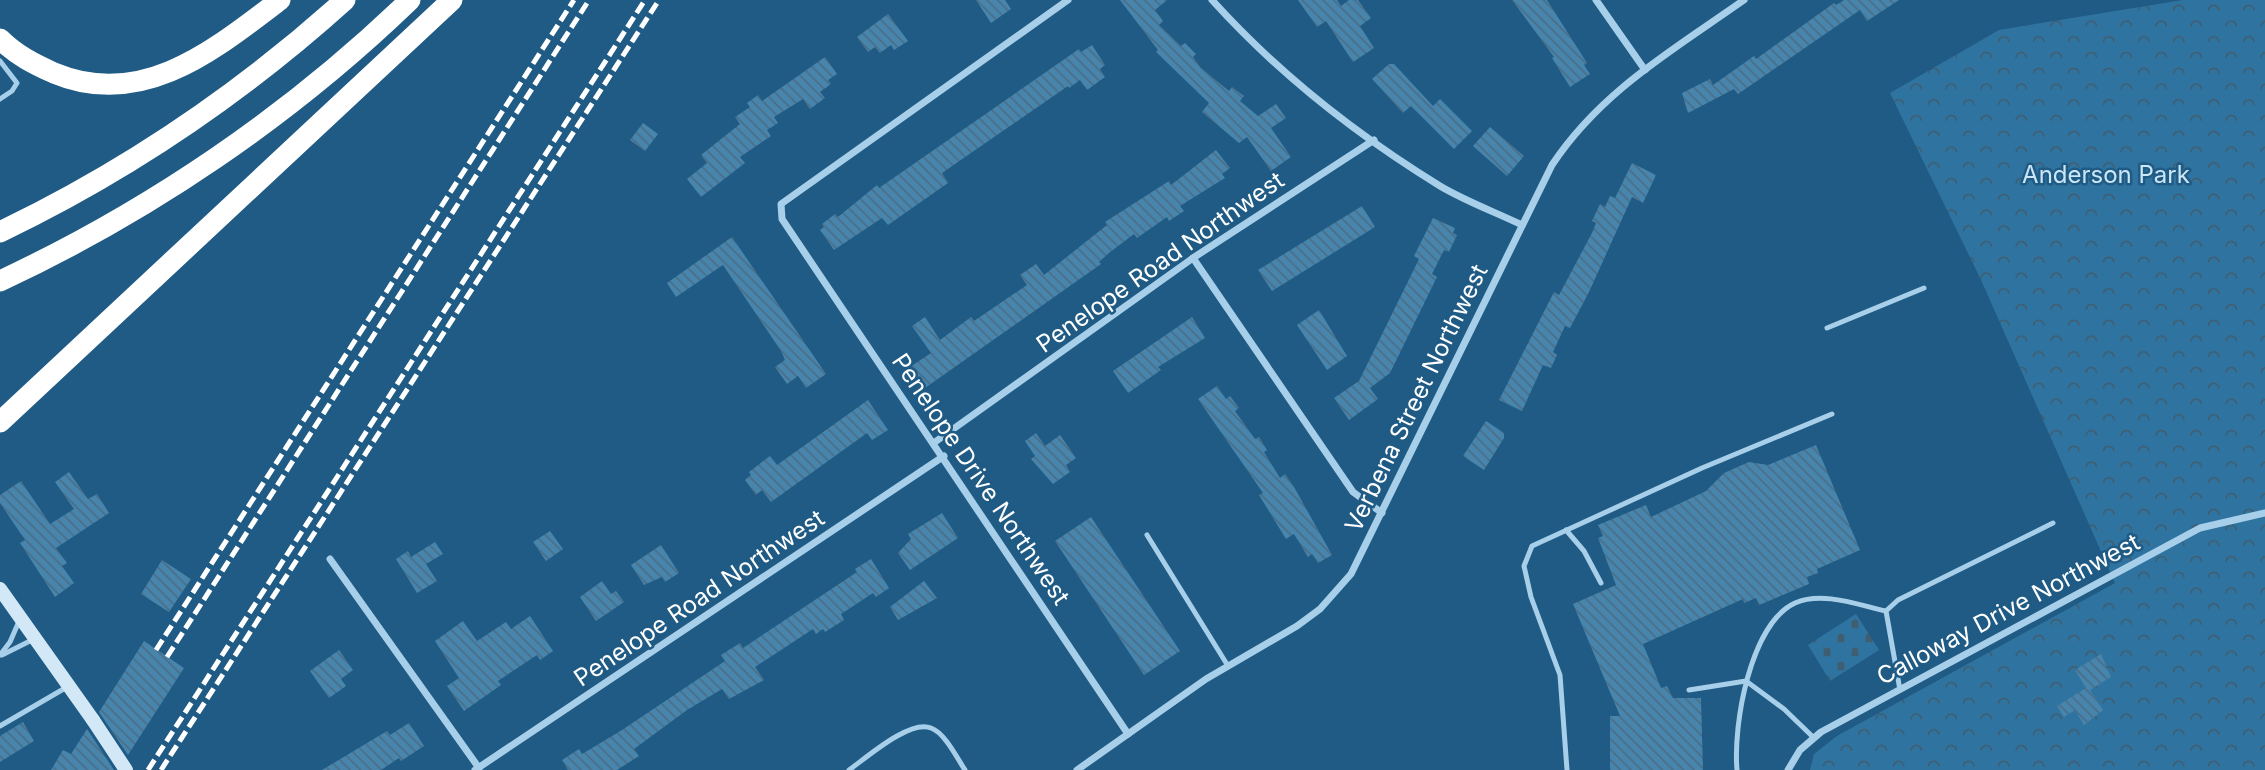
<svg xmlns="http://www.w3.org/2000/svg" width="2265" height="770" font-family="Inter,sans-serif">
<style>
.cemetery{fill:url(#cemetery-stones)}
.park{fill:url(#park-crowns)}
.building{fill:url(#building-back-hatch)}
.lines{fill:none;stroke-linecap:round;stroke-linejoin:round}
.lane{stroke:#a7cfe9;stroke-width:5}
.street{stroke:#a7cfe9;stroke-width:7}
.secondary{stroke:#d2e8f7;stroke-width:14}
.highway{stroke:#fff;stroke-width:21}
.rail{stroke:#fff;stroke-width:5;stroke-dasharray:12 5;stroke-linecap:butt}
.secondary-bridge{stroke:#d2e8f7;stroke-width:14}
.labels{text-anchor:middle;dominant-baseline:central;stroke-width:5;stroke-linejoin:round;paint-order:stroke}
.park-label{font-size:24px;fill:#cbe6f7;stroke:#1f5b84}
.street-label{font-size:24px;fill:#fff;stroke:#1f5b84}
</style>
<defs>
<pattern id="cemetery-stones" width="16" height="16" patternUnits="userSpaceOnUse" patternTransform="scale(1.75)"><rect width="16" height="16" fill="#2f74a1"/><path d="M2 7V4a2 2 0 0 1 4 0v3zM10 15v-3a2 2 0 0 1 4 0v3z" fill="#3f5e72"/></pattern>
<pattern id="park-crowns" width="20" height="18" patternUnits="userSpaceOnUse" patternTransform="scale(1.75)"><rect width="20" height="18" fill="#2f74a1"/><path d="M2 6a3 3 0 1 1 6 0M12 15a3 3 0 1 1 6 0" fill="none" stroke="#3f5e72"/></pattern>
<pattern id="building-back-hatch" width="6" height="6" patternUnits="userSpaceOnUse" patternTransform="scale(1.75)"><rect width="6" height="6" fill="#4885ad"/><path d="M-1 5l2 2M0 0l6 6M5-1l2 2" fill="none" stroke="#4a6e86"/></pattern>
</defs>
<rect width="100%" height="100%" fill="#1f5b84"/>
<polygon class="cemetery" points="1856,614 1879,650 1830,681 1808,645"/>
<polygon class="park" points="2183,0 2265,0 2265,770 1810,770 1814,754 1837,736 2115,583 1982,282 1890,93 1999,30"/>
<g class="building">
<polygon points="976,0 1005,0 1011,9 991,23"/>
<polygon points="1120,0 1167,0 1155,10 1163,21 1159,25 1181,46 1185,43 1196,54 1193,57 1201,68 1229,91 1232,87 1244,96 1240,101 1258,116 1276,104 1286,118 1271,128 1291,157 1271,171 1247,137 1239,143 1202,112 1209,103 1156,52 1158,50"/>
<polygon points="1298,0 1337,0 1341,6 1349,0 1358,0 1371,18 1360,26 1374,48 1353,62 1326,21 1317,27"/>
<polygon points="1512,0 1547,0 1587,63 1584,65 1590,74 1570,87 1552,58 1554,57"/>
<polygon points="1844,0 1899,0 1867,21 1860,10 1738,94 1734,89 1688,113 1682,93 1710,79 1713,85 1754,56 1756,59 1834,3 1836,5"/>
<polygon points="888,14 908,41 894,50 891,45 880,53 875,47 868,52 857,37"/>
<polygon points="1092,45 1105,65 1100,69 1105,77 1087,90 1080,80 1069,88 1068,86 942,173 948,183 888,225 882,218 834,250 820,230 824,227 822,224 835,214 838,217 877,185 879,188 1079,49 1081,52"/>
<polygon points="825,57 837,74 828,80 831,84 820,92 825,98 810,109 803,99 774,117 778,123 767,130 771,136 740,157 745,163 701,197 687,179 707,163 701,155 740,124 735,117 750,107 747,103 758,95 762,101"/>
<polygon points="1389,64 1394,64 1433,106 1440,99 1472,131 1454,149 1411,106 1403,113 1372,79"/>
<polygon points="643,123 658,134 645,151 630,140"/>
<polygon points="1490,127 1524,156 1507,176 1473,146"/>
<polygon points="1216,150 1230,168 1222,174 1225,178 1180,206 1184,211 1169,221 1167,217 1137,238 1134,234 1109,253 1099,262 1101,264 925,388 910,367 931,353 912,326 925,317 940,340 971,317 974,321 1027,285 1020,275 1036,264 1044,275 1107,225 1105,222 1169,181 1171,185"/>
<polygon points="1632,163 1656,175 1643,203 1632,197 1589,292 1570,328 1565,326 1553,352 1557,355 1551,368 1543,365 1522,411 1499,400 1554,292 1559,295 1593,231 1596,223 1592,221 1600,204 1605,207 1610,196 1615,198"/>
<polygon points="1362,206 1375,227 1272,291 1258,270"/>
<polygon points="1433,218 1455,228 1453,233 1457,235 1449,252 1444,250 1432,274 1437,277 1390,373 1370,388 1378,399 1349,420 1334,398 1359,381 1419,259 1414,256"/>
<polygon points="732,237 826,374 806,388 798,376 787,384 775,367 785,360 781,351 723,265 676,297 667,283"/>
<polygon points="1319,310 1347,356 1327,370 1297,325"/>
<polygon points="1192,317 1205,338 1158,367 1161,370 1128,393 1113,371"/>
<polygon points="1217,386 1226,399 1230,396 1239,408 1235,411 1255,439 1259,437 1267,450 1264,452 1280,478 1285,474 1294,487 1332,555 1318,563 1312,554 1308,557 1294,534 1286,539 1259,495 1263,493 1198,399"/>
<polygon points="868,400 888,430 872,440 867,433 771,502 762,490 756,495 745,480 751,475 749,472 770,456 777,465"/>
<polygon points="1486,421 1504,433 1504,438 1484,470 1463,456"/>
<polygon points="1036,433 1045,446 1060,435 1076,458 1066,465 1070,472 1053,484 1031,459 1035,456 1025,441"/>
<polygon points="1816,445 1860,550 1817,569 1818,573 1807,577 1809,584 1759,605 1756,598 1744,603 1743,599 1643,644 1661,688 1667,686 1673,698 1701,698 1703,770 1610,770 1610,716 1620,716 1573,604 1616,585 1598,538 1603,536 1598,525 1646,505 1651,517 1706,491 1724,473 1749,462 1768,465"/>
<polygon points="69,472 88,499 97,494 109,513 56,548 67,563 62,566 74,583 55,597 20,543 25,540 0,503 0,495 21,481 50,524 74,509 55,482"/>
<polygon points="942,513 958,538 910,570 898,553 911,539 908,534"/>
<polygon points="1091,517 1180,651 1144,675 1055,541"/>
<polygon points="550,531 563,549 546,561 533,542"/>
<polygon points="435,542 443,554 426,564 437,581 417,593 396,559 408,551 411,557"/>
<polygon points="661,545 679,573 665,582 662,577 644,585 631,565"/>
<polygon points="871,559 889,588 876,597 873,593 841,614 844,620 825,632 823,629 816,634 813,629 755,667 764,680 729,699 722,689 687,710 634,749 639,756 617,770 568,770 562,760 579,749 582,754 622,730 725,661 721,655 740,643 743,648 857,572 855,569"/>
<polygon points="162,560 191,579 169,612 141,594"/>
<polygon points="602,581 611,594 616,591 624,602 596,621 580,597"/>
<polygon points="924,581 937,598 898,620 890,607"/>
<polygon points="530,616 553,651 540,660 537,655 498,681 501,685 464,711 447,686 459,678 435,641 463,621 477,641 506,622 511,629"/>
<polygon points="144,641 184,668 128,755 99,712"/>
<polygon points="339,650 353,670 341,679 346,686 329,698 310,671"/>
<polygon points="2101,654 2111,677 2090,690 2103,710 2084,725 2075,710 2064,717 2057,706 2086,688 2075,670"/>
<polygon points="23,722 34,741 0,762 0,736"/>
<polygon points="409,723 424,746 401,761 399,758 381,770 322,770 387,731 390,735"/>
<polygon points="87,729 114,770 51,770 63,750 71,754"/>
</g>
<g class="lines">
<g class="lane">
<polyline points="0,61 17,83 12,91 0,99"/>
<polyline points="1827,328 1924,288"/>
<polyline points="1566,530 1584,551 1601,583"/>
<polyline points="1147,535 1228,666"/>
<polyline points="0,655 10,642 20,619"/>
<polyline points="2,655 34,639"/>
<polyline points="1689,690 1746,681 1784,709 1814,738"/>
<polyline points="1900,690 1886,611 1898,600 2053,523"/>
<polyline points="0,726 67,687"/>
<path d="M 849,770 C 866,758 910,719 931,728 C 945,733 957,758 965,770"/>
<polyline points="1567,770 1560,675 1531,597 1524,566 1532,546 1702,468 1832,414"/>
<path d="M 1737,770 C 1733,725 1750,624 1795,603 C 1823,591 1858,605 1886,611"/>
</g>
<g class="street">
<polyline points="1068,0 781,204 782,219 1128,734"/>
<path d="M 1212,0 C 1277,72 1357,135 1440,186 C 1465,201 1495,212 1522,225"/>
<polyline points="1596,0 1645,70"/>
<polyline points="1193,258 1353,492 1382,513"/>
<polyline points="935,442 1193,258 1374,140"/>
<polyline points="330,559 479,768"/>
<polyline points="475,770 944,456"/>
<path d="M 1077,770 L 1206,679 L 1297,626 L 1320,609 L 1351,574 L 1552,165 C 1601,91 1673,50 1744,0"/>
<polyline points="1788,770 1800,750 1821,732 2200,528 2265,513"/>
</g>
<polyline class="secondary" points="0,589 93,720"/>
<g class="highway">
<path d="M 0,39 C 16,55 34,64 54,73 C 142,110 214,50 280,0"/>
<path d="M 0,232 C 125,172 242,93 345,0"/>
<path d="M 0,281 C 150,211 291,115 410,0"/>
<polyline points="0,422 452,0"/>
</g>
<g class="rail">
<polyline points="156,650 574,0"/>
<polyline points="167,657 589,0"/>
<polyline points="148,770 645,0"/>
<polyline points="161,770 659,0"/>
</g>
<polyline class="secondary-bridge" points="93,720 126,770"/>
</g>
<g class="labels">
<g class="park-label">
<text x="2106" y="174">Anderson Park</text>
</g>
<g class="street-label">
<text transform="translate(1160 262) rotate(-35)">Penelope Road Northwest</text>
<text transform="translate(1416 398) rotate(-64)">Verbena Street Northwest</text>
<text transform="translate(981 479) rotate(56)">Penelope Drive Northwest</text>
<text transform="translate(699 598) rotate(-34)">Penelope Road Northwest</text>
<text transform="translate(2008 609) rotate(-28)">Calloway Drive Northwest</text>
</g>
</g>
</svg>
